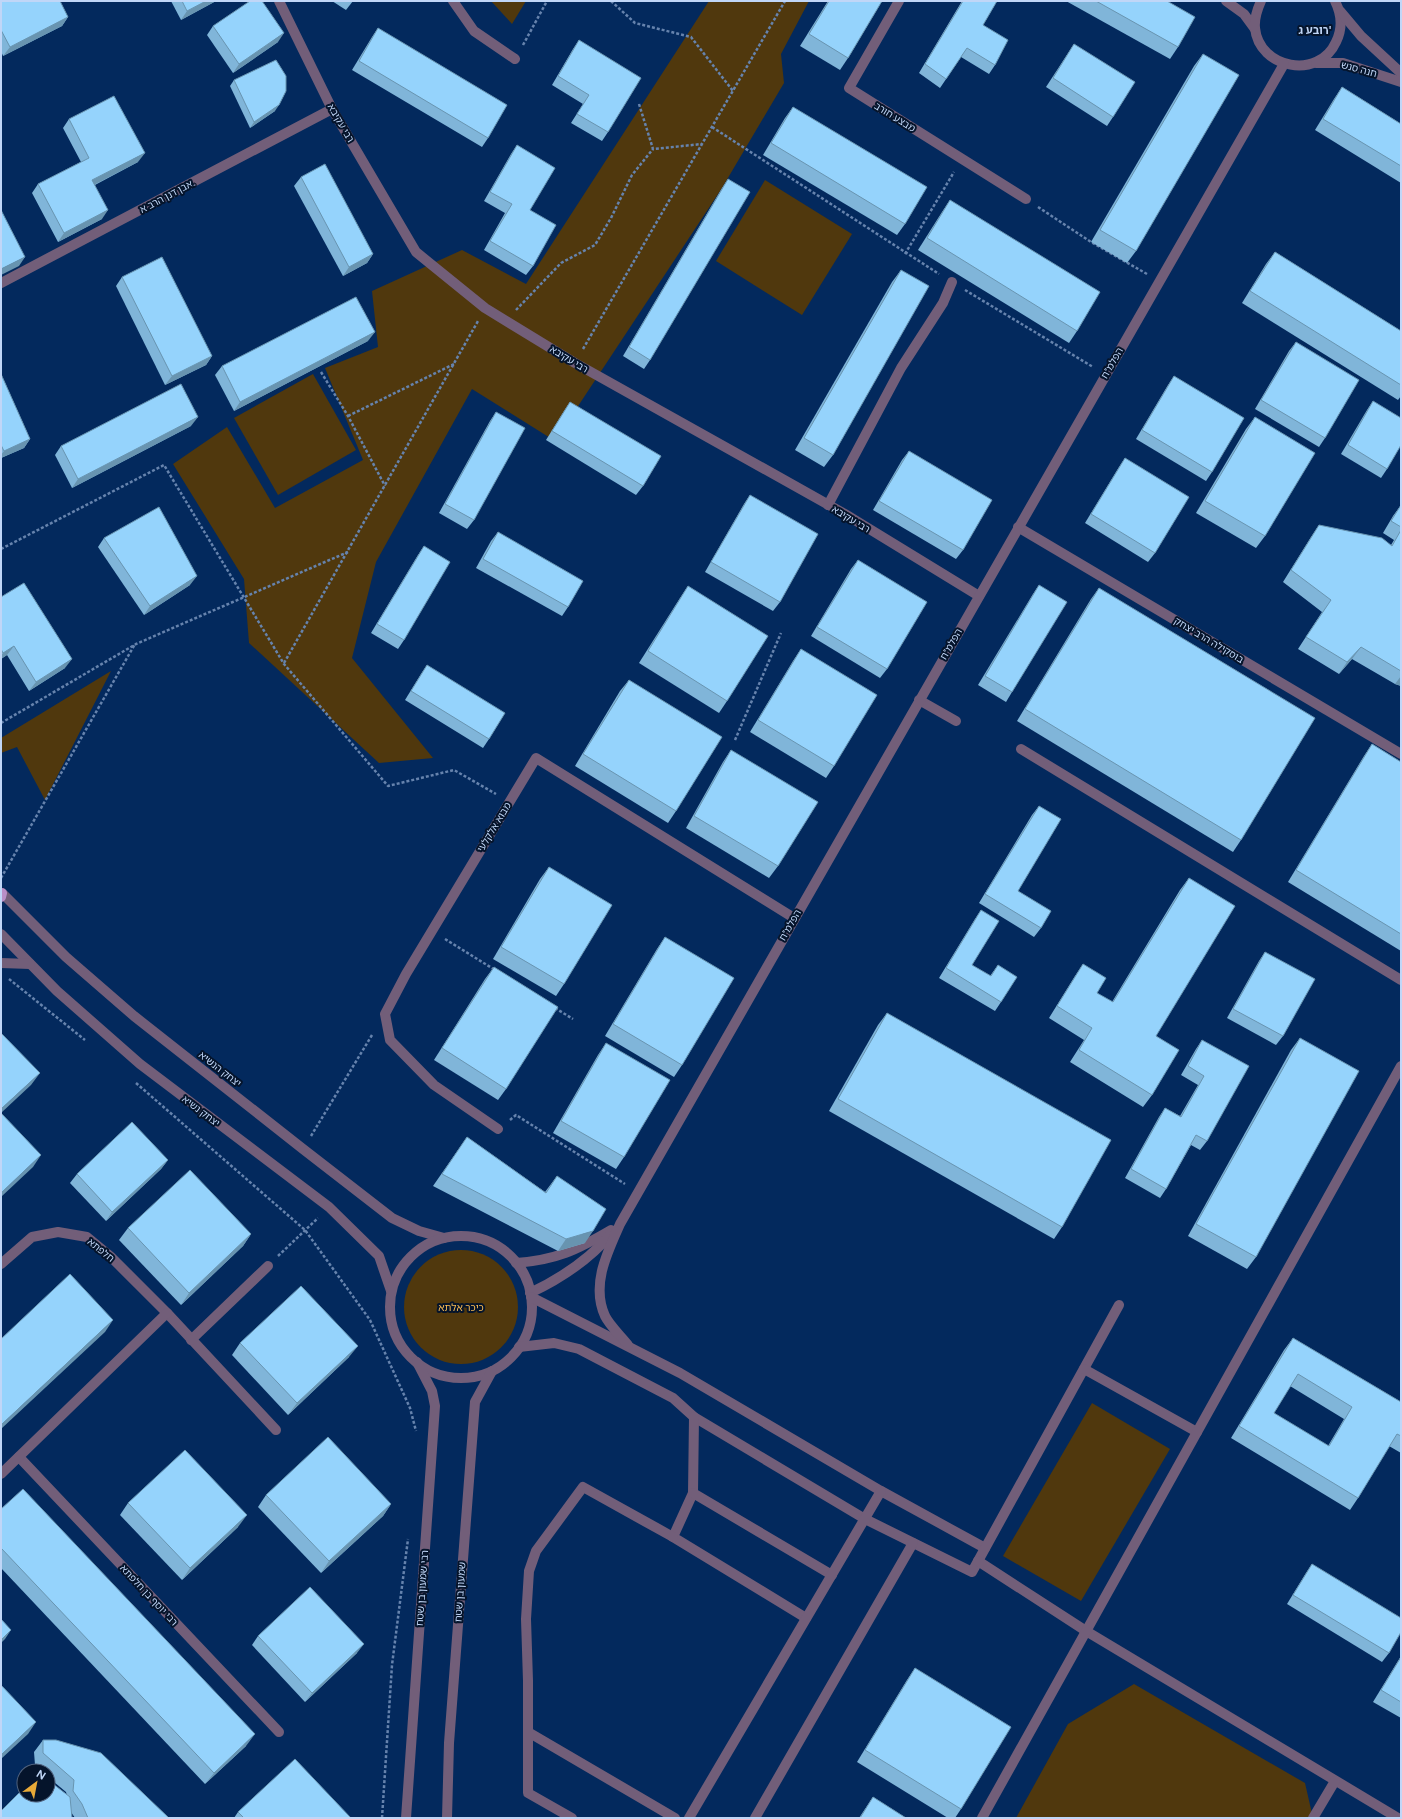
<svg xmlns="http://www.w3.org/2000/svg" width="1402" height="1819" font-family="Figtree,'Noto Sans Hebrew',sans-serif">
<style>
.green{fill:#50380d}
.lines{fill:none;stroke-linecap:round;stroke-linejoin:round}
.path{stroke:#6683ad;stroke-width:2.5;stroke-dasharray:3 2;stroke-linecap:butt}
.minor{stroke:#725e79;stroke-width:10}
.major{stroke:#b98fc6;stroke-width:10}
.wall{fill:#80b5d9;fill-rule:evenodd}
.shaded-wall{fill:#6894b0}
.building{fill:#95d3fc;stroke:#6894b0;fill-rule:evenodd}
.labels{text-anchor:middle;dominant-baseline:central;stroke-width:4;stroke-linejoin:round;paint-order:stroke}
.street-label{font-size:10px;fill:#c0d6f7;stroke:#05142b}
.park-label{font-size:10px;fill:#f8bb54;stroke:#05142b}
.neighbourhood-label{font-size:11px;font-weight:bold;fill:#c0d6f7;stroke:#05142b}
</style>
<rect width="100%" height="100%" fill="#03295d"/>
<g class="green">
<polygon points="491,1 526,1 512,24"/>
<polygon points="709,1 809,1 781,54 784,83 722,188 555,441 472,389 376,562 352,658 433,758 379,763 249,643 244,579 173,464 227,427 275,508 363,460 325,368 378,347 372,291 462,250 526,284"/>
<polygon points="765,180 852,234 802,315 716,261"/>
<polygon points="313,374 356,450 278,495 234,418"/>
<polygon points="111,671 45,800 17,747 1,753 1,738"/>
<circle cx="461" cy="1307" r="57"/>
<polygon points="1092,1403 1170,1449 1081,1601 1003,1556"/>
<polygon points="1134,1684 1305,1783 1313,1818 1016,1818 1068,1724"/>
</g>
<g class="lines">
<g class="path">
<polyline points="611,1 635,23 691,37 733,91"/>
<polyline points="523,45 547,1"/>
<polyline points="639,104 653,149 702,144"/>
<polyline points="712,127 939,274"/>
<polyline points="1038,207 1091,242 1147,274"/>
<polyline points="905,254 954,172"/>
<polyline points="965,290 1093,367"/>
<polyline points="516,310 561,263 595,245 611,218 632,175 653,149"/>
<polyline points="583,349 785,1"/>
<polyline points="321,372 348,416 385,486"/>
<polyline points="348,416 454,364"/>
<polyline points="1,549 164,465 284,664 388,786 454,770 496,794"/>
<polyline points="284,663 478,321"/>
<polyline points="1,723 136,644 348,552"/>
<polyline points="735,740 781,633"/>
<polyline points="1,878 135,644"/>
<polyline points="445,939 495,970"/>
<polyline points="9,979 85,1040"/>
<polyline points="555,1008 573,1019"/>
<polyline points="136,1083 305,1230 370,1320 410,1408 416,1431"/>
<polyline points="510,1120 516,1115 625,1184"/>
<polyline points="311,1136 372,1035"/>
<polyline points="278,1256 318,1218"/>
<polyline points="382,1818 392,1665 408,1539"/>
</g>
<g class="minor">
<polyline points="279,1 332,109 416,252 485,308 575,363 845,514 979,596"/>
<polyline points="453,1 474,31 515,59"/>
<polyline points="899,1 849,88 1026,199"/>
<polyline points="1226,1 1244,14 1255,29"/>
<path d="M 1261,1 C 1257,10 1254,18 1255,28 C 1259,69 1319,80 1336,42 C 1343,28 1342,15 1335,1"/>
<polyline points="1340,11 1361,36 1401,73"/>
<polyline points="1316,63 1343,63 1401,82"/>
<polyline points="1,283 332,109"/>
<polyline points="828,505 901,368 943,303 952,282"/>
<polyline points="1018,527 1401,754"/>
<polyline points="919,700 956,721"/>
<polyline points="1021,749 1401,980"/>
<polyline points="2,893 66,957 134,1016 303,1149 392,1218 419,1231 444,1238"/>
<polyline points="1,934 57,991 140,1064 329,1207 379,1256 391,1291"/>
<polyline points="1,963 30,964"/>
<polyline points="498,1129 434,1085 390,1040 385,1014 406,974 536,758 794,918"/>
<circle cx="461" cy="1307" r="71"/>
<path d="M 516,1263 C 556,1260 577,1250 611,1230"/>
<polyline points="1,1264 32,1237 58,1232 87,1237 110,1256 167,1313 276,1430"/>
<path d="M 530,1293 C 562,1278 589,1260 612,1233"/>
<polyline points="531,1297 680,1373 881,1491 985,1548"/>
<polyline points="191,1340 268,1266"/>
<path d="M 628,1345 C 621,1336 610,1326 605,1316 C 591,1285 607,1253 620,1224 L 1284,64"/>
<polyline points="519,1347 554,1343 579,1349 673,1398 694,1417 865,1519 972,1572 1119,1305"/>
<polyline points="1084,1369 1197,1432"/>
<polyline points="694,1417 693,1493 673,1537 806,1618"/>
<polyline points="19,1457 279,1732"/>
<polyline points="1,1474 167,1313"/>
<polyline points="693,1493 832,1575"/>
<polyline points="978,1561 1086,1631 1398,1818"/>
<polyline points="528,1732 675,1818"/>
<polyline points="406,1818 435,1406 432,1391 417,1362"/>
<polyline points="447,1818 449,1743 475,1402 492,1371"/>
<polyline points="572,1818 528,1793 528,1681 526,1619 529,1571 536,1551 583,1487 673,1537"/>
<polyline points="689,1818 881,1491"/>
<polyline points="755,1818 913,1543"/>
<polyline points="982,1818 1401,1066"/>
<polyline points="1313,1818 1335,1781"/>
</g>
<polyline class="major" points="1,897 2,893"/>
</g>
<g class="wall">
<polygon points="1,1 68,17 62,26 3,56 1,51"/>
<polygon points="171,1 216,1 181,20"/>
<polygon points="332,1 353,1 346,10"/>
<polygon points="828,1 882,1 848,58 840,70 800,46"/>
<polygon points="962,1 997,1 983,25 995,65 989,74 961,57 940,88 919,73"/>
<polygon points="1066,1 1167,1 1178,47 1170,59"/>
<polygon points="213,26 278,42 233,73 207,35"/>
<polygon points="378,28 488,138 482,147 352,70 372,37"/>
<polygon points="579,40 608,132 602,141 571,123 583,104 552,85 573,49"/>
<polygon points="1074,44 1113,117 1107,126 1046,87"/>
<polygon points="1203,54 1136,251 1127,263 1091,242 1194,66"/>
<polygon points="234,80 275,111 250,128 230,86"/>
<polygon points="1342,87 1401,124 1401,183 1315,130 1334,99"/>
<polygon points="793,107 905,224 897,235 763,155 785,118"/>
<polygon points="69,119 138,162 95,185 102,219 58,242 32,193 38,184 81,162 63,128"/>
<polygon points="517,145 530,210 533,266 526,275 484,250 505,213 484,201 511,154"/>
<polygon points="301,177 373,254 367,263 343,276 294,186"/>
<polygon points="728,179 650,360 644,369 623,356 722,188"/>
<polygon points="950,200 1077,331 1069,343 918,250 942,212"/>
<polygon points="1275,252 1401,331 1401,396 1398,400 1242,303 1266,264"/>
<polygon points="901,270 833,455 824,467 795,450 892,282"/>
<polygon points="122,277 212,356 206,365 165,385 116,286"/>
<polygon points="368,341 234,411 215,375 222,366"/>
<polygon points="1296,342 1325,438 1319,447 1255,409 1289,351"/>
<polygon points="1,374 30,439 24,448 1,458"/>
<polygon points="1174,376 1212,472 1206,481 1136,439 1168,385"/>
<polygon points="1373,401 1387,469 1381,478 1341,454 1367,410"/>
<polygon points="570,402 643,486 636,495 546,440 564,411"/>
<polygon points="496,412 474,520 467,529 439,513 490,421"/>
<polygon points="1255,417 1265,536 1256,548 1196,513 1246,429"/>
<polygon points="191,426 72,488 55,455 61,446"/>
<polygon points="909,451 963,550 956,559 873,510 902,460"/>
<polygon points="1125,458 1155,553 1148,562 1085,523 1119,467"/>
<polygon points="750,495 780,602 773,611 705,572 744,504"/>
<polygon points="1401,505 1401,686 1395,684 1352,659 1339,674 1298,649 1322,612 1283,582 1311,537 1319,525 1391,545 1394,540 1383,533 1393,516"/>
<polygon points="498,532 568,607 562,616 476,568 491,541"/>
<polygon points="104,538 190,585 144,615 98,547"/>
<polygon points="424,546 404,640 398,649 371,633 418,555"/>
<polygon points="858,560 887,669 880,678 811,636 851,569"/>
<polygon points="1039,585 1012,692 1006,702 978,685 1033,594"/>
<polygon points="688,586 727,701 719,713 639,663 680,598"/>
<polygon points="1099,588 1241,840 1233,852 1017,721 1091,599"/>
<polygon points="1,597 65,668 29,691 7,655 1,659"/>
<polygon points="801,649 834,766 826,778 750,732 793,661"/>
<polygon points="427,665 489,739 483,748 405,700 421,674"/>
<polygon points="629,680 676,811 668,823 575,766 620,691"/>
<polygon points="1372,744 1401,762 1401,951 1288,882 1364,756"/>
<polygon points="731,750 778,866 769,878 686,828 723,762"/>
<polygon points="1039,806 1018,891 1041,928 1034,937 979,903 1032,815"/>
<polygon points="549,867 564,984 556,996 493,959 540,879"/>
<polygon points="1189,878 1156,1036 1152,1095 1143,1107 1070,1062 1084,1040 1049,1018 1075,976 1083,964 1097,993 1112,1002 1180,890"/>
<polygon points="981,910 972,965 990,976 998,965 1001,1002 995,1011 939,978 975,919"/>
<polygon points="665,937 682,1065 674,1077 605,1036 657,949"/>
<polygon points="1265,952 1283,1036 1276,1045 1227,1018 1259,961"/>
<polygon points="494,967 506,1089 498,1100 434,1060 485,979"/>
<polygon points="887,1013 1062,1227 1054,1239 829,1111 878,1025"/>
<polygon points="1300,1038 1256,1257 1247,1269 1188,1236 1291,1050"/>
<polygon points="1202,1040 1207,1141 1200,1150 1191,1145 1166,1189 1160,1198 1125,1178 1159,1117 1165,1108 1180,1116 1198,1085 1181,1075 1196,1049"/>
<polygon points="606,1043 624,1157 616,1169 553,1133 598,1055"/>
<polygon points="467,1137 545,1192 557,1176 585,1243 558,1251 433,1186"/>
<polygon points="168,1160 161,1169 106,1221 70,1183 77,1174"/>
<polygon points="128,1228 251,1234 243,1246 181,1305 119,1240"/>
<path d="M 1293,1338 L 1401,1402 L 1401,1453 L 1389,1446 L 1358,1498 L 1350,1510 L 1231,1438 L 1284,1350 ZM 1290,1386 L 1344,1419 L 1328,1446 L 1274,1413 Z"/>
<polygon points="240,1343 349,1357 288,1415 232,1355"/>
<polygon points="266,1495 391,1504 383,1516 321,1573 258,1507"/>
<polygon points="128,1503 238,1527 182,1580 120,1515"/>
<polygon points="1,1509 246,1746 205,1784 1,1568"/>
<polygon points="1312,1564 1389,1653 1382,1662 1287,1604 1306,1573"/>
<polygon points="258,1636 357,1653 305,1702 252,1645"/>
<polygon points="1401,1656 1401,1718 1373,1702"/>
<polygon points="915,1668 961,1809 955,1818 948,1818 857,1762 907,1680"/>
<polygon points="43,1740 169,1818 75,1818 71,1812 66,1792 48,1777 48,1771 42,1771 35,1765 34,1752"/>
<polygon points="873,1797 906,1818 859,1818"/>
<polygon points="238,1812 351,1818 234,1818"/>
</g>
<g class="shaded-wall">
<polygon points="206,1 216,1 181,20 187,11"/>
<polygon points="68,17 62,26 3,56 10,47"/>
<polygon points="284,33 278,42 233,73 239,64"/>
<polygon points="279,105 275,111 250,128 254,122"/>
<polygon points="145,153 138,162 86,189 92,180"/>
<polygon points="108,210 102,219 58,242 64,233"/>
<polygon points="373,254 367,263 343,276 349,267"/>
<polygon points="25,257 19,266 1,275 1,269"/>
<polygon points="375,332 368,341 234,411 240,402"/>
<polygon points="212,356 206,365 165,385 172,376"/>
<polygon points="198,417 191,426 72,488 78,479"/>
<polygon points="30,439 24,448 1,458 1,455 4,451"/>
<polygon points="197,576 190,585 144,615 150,606"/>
<polygon points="14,646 7,655 1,659 1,656 3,653"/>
<polygon points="1361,647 1352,659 1339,674 1347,662"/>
<polygon points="72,659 65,668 29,691 36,682"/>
<polygon points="1401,676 1401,686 1395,684"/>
<polygon points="40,1073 31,1085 1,1113 1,1109"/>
<polygon points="41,1155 33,1167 1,1197 1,1193"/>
<polygon points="168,1160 161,1169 106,1221 112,1212"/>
<polygon points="593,1231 585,1243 558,1251 566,1239"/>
<polygon points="251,1234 243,1246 181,1305 189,1293"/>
<polygon points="113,1320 105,1332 1,1429 1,1425"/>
<polygon points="358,1346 349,1357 288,1415 297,1403"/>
<polygon points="391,1504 383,1516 321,1573 329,1561"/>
<polygon points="247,1515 238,1527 182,1580 190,1568"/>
<polygon points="11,1630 5,1639 1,1643 1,1640"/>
<polygon points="364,1644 357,1653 305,1702 312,1693"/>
<polygon points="36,1722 28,1734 1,1759 1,1755"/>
<polygon points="255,1734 246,1746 205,1784 214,1773"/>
</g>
<g class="building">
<polygon points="1,1 60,1 68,17 10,47 1,30"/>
<polygon points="182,1 206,1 187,11"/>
<polygon points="250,1 262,1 284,33 239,64 213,26"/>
<polygon points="829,1 882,1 848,58 809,34"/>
<polygon points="963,1 997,1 983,25 1008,40 995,65 967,48 946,79 925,64"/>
<polygon points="1096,1 1167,1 1195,17 1178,47"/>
<polygon points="378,28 507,105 488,138 359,61"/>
<polygon points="579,40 641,78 608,132 577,114 589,95 558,76"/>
<polygon points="1074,44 1135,82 1113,117 1053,78"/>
<polygon points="1203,54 1239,75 1136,251 1100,230"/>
<polygon points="276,60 286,76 286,91 279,105 254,122 234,80"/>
<polygon points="1342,87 1401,124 1401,166 1323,119"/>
<polygon points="114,96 145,153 92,180 108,210 64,233 38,184 89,158 69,119"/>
<polygon points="793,107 927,187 905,224 771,143"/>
<polygon points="517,145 555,168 530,210 556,225 533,266 490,241 512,204 490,192"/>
<polygon points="325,164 373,254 349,267 301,177"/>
<polygon points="728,179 750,192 650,360 629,347"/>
<polygon points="950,200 1100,292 1077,331 927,238"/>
<polygon points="1,210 25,257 1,269"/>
<polygon points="1275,252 1401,331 1401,385 1250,291"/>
<polygon points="162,257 212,356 172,376 122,277"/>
<polygon points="901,270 929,286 833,455 804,438"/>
<polygon points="356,297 375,332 240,402 222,366"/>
<polygon points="1296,342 1359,380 1325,438 1261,400"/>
<polygon points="1,374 30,439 4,451 1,445"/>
<polygon points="1174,376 1244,418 1212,472 1142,430"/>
<polygon points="181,384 198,417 78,479 61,446"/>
<polygon points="1373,401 1401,418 1401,445 1387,469 1348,445"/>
<polygon points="570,402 661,456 643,486 552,431"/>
<polygon points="496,412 525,428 474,520 445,504"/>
<polygon points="1255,417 1315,453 1265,536 1205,501"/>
<polygon points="909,451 992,500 963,550 879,501"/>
<polygon points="1125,458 1189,497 1155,553 1091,514"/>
<polygon points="750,495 818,534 780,602 711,562"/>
<polygon points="1401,505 1401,527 1391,521"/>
<polygon points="159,507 197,576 150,606 104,538"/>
<polygon points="1319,525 1382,538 1392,546 1401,530 1401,671 1361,647 1347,662 1306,637 1331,600 1291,570"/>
<polygon points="498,532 583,581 568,607 483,559"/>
<polygon points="424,546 450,562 404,640 377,624"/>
<polygon points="858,560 927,602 887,669 817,627"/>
<polygon points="24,583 72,659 36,682 14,646 3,653 1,649 1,597"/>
<polygon points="1039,585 1067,602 1012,692 985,676"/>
<polygon points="688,586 768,636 727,701 648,651"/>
<polygon points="1099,588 1315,718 1241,840 1025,709"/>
<polygon points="801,649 877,695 834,766 758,720"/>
<polygon points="427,665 505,713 489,739 411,691"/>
<polygon points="629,680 722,737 676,811 583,754"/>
<polygon points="1372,744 1401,762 1401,934 1296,870"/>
<polygon points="731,750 818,802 778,866 694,816"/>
<polygon points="1039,806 1061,819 1018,891 1051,911 1041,928 985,894"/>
<polygon points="549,867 612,905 564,984 501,947"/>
<polygon points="1189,878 1235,906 1156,1036 1179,1050 1152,1095 1079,1050 1092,1028 1057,1006 1083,964 1106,978 1097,993 1113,1002"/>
<polygon points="981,910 999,921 972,965 991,976 998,965 1017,977 1001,1002 946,968"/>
<polygon points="665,937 734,978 682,1065 613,1024"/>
<polygon points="1265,952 1315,979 1283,1036 1233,1009"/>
<polygon points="494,967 558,1007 506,1089 442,1048"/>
<polygon points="887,1013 1111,1140 1062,1227 838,1099"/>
<polygon points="1,1033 40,1073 1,1109"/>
<polygon points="1300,1038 1359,1071 1256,1257 1196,1224"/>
<polygon points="1202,1040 1249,1066 1207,1141 1196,1135 1166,1189 1131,1169 1165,1108 1181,1117 1204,1076 1188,1066"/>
<polygon points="606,1043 670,1080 624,1157 561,1121"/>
<polygon points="1,1113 41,1155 1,1193"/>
<polygon points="132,1122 168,1160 112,1212 77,1174"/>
<polygon points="467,1137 546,1193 557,1176 606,1209 593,1231 566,1239 442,1174"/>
<polygon points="190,1170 251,1234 189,1293 128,1228"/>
<polygon points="70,1274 113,1320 1,1425 1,1339"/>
<polygon points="301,1286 358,1346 297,1403 240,1343"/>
<path d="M 1293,1338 L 1401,1402 L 1401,1436 L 1397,1434 L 1358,1498 L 1239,1426 ZM 1298,1374 L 1352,1407 L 1329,1446 L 1274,1413 Z"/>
<polygon points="328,1437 391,1504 329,1561 266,1495"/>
<polygon points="185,1450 247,1515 190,1568 128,1503"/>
<polygon points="23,1489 255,1734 214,1773 1,1548 1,1509"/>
<polygon points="1312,1564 1401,1618 1401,1632 1389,1653 1293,1595"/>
<polygon points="310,1587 364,1644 312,1693 258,1636"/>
<polygon points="1,1619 11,1630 1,1640"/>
<polygon points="1401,1657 1401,1702 1381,1690"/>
<polygon points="915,1668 1011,1727 961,1809 865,1750"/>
<polygon points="1,1685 36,1722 1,1755"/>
<polygon points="43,1740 56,1740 101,1753 169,1818 88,1818 82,1804 73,1791 74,1780 43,1753"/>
<polygon points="295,1759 351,1818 244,1818 238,1812"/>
<polygon points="48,1780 70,1797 72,1818 1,1818 1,1811 24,1788 24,1795 48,1795"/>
<polygon points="873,1797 906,1818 860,1818"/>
</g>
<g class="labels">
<g class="street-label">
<text transform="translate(1359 69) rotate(15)">חנה סנש</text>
<text transform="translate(895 117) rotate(32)">מבצע חורב</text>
<text transform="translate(341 123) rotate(60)">רבי עקיבא</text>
<text transform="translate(167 196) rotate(-28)">אבן דנן הרב א.</text>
<text transform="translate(569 359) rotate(31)">רבי עקיבא</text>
<text transform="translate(1112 363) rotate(-60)">הפלמ"ח</text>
<text transform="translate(851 519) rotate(31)">רבי עקיבא</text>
<text transform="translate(1209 640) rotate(31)">בוסקילה הרב יצחק</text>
<text transform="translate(951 644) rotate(-60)">הפלמ"ח</text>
<text transform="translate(494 827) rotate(-59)">מבוא אלקלעי</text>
<text transform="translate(790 925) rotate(-60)">הפלמ"ח</text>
<text transform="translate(220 1069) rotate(38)">יצחק הנשיא</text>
<text transform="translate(201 1111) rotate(37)">יצחק נשיא</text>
<text transform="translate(101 1250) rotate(39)">חלפתא</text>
<text transform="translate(422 1588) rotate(-86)">רבי שמעון בן שטח</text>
<text transform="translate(460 1592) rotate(-86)">שמעון בן שטח</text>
<text transform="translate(149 1595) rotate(47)">רבי יוסף בן חלפתא</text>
</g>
<g class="park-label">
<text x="461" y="1307">כיכר אלתא</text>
</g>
<g class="neighbourhood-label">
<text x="1315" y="30">רובע ג'</text>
</g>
</g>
<rect width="1402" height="1819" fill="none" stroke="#c0d6f7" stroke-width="4"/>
<g transform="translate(36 1783) rotate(32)"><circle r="19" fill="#05142b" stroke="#50627d"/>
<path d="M0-3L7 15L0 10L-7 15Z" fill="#e9aa38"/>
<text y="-6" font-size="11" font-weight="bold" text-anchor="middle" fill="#c0d6f7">N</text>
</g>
</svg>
